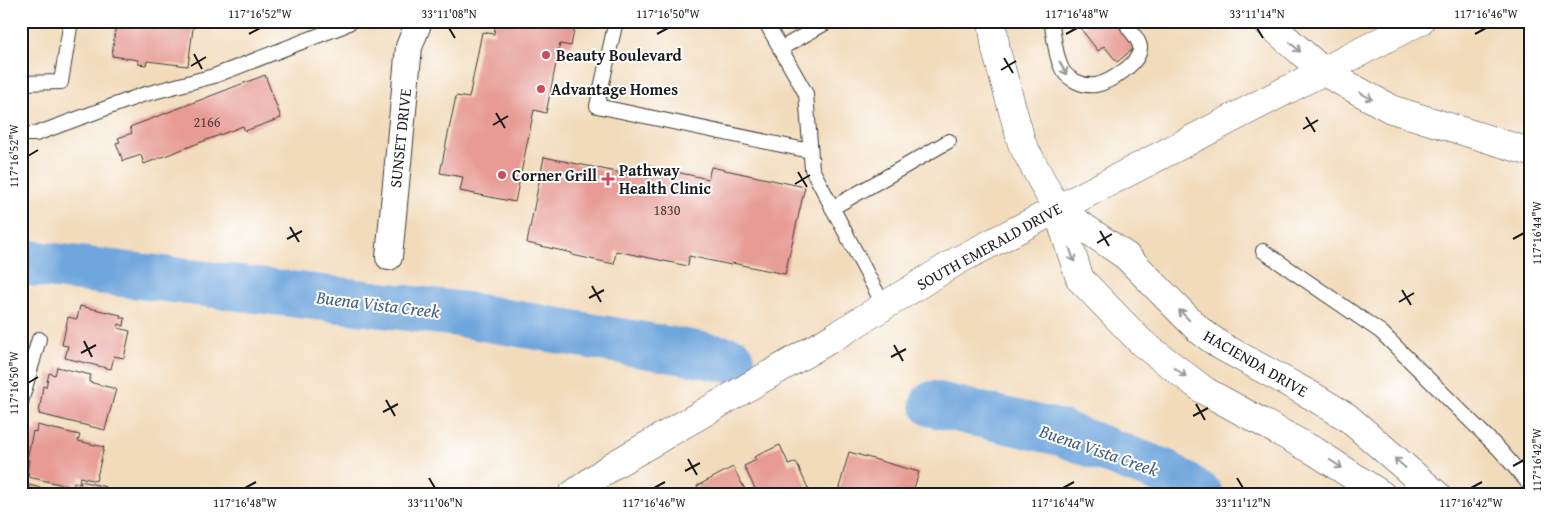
<svg xmlns="http://www.w3.org/2000/svg" width="1551" height="516" font-family="'Gentium Book Plus',serif">
<style>
.lines{fill:none;stroke-linecap:round;stroke-linejoin:round}
.river{stroke:#6ea5dc;stroke-width:46}
.building{fill:#e79b94}
.lane-casing{stroke:#3c3934;stroke-width:16}
.street-casing{stroke:#3c3934;stroke-width:28}
.secondary-casing{stroke:#3c3934;stroke-width:29}
.highway-casing{stroke:#3c3934;stroke-width:29}
.lane{stroke:#fff;stroke-width:14}
.street{stroke:#fff;stroke-width:26}
.secondary{stroke:#fff;stroke-width:28}
.highway{stroke:#fff;stroke-width:28}
.oneway{stroke:#999}
.ticks{fill:none;stroke:#1c1c1c;stroke-width:2}
.poi-dot{fill:#d1495b;stroke:#fff;stroke-width:2}
.labels{text-anchor:middle;dominant-baseline:central;stroke-width:4;stroke-linejoin:round;paint-order:stroke}
.number-label{font-size:14px;fill:#4f3c3a}
.poi-label{font-size:16px;font-weight:bold;fill:#1c1c1c;stroke:#fff;text-anchor:start}
.street-label{font-size:16px;fill:#1c1c1c;stroke:#fff}
.water-label{font-size:18px;font-style:italic;fill:#45607c;stroke:#fff}
.neatline{fill:none;stroke:#1c1c1c;stroke-width:2}
.ticks-label{font-size:12px;text-anchor:middle;fill:#1c1c1c}
</style>
<rect width="100%" height="100%" fill="#fff"/>
<filter id="ink" filterUnits="userSpaceOnUse"><feTurbulence type="fractalNoise" baseFrequency=".02" numOctaves="2"/><feDisplacementMap in="SourceGraphic" scale="10" xChannelSelector="R" yChannelSelector="G"/><feConvolveMatrix kernelMatrix="1 2 1 2 8 2 1 2 1" color-interpolation-filters="sRGB"/></filter>
<filter id="wash" filterUnits="userSpaceOnUse"><feTurbulence type="fractalNoise" baseFrequency=".0096" numOctaves="4" result="noise"/><feDisplacementMap in="SourceGraphic" scale="20" xChannelSelector="R" yChannelSelector="G"/><feGaussianBlur stdDeviation="1.12" result="paint"/><feColorMatrix in="noise" values="0 0 0 0 0 0 0 0 0 0 0 0 0 0 0 0 0 1.4 0 .05"/><feComposite in="paint" operator="in"/></filter>
<g filter="url(#wash)">
<rect width="100%" height="100%" fill="#f2dbbb"/>
<g class="lines">
<g class="river">
<polyline points="21,262 466,315 732,360"/>
<polyline points="933,404 1061,433 1164,472 1200,495"/>
</g>
</g>
<g id="blocks">
<g class="building">
<polygon points="116,21 194,21 188,66 147,61 146,65 138,64 138,60 112,56"/>
<polygon points="496,21 576,21 571,46 560,44 546,113 534,110 515,202 460,191 463,177 440,173 456,96 469,98 482,32 494,34"/>
<polygon points="1091,21 1135,21 1124,30 1137,46 1117,62 1104,46 1098,51 1081,29"/>
<polygon points="265,75 281,118 245,131 243,126 144,164 141,155 123,161 116,143 120,142 118,138 132,133 130,127"/>
<polygon points="544,157 636,176 639,164 708,179 711,167 805,187 785,274 732,263 731,265 689,256 688,266 616,251 614,264 572,255 572,253 527,243"/>
<polygon points="80,306 121,315 120,318 125,318 124,326 119,324 118,328 130,331 124,358 114,356 111,369 65,358 68,346 62,345 68,317 77,319"/>
<polygon points="57,367 91,375 89,382 116,389 105,430 39,414 43,386 46,387 49,373 55,375"/>
<polygon points="37,425 80,435 78,441 104,447 96,481 80,477 79,484 74,482 73,487 28,477 29,473 27,472 29,460 27,459 33,431 36,432"/>
<polygon points="780,445 789,465 796,462 811,495 758,495 744,466 756,460 754,457"/>
<polygon points="849,452 919,472 912,495 837,495"/>
<polygon points="733,467 748,495 702,495 697,486"/>
<polygon points="81,481 106,487 105,495 79,490"/>
<polygon points="29,485 62,493 62,495 26,495"/>
</g>
</g>
</g>
<g filter="url(#ink)">
<use href="#blocks" fill-opacity="0" stroke="#3c3934" stroke-width="1"/>
<g class="lines">
<defs>
<g id="lane">
<polyline points="616,21 597,106 810,151"/>
<polyline points="765,21 806,94 812,169 884,306"/>
<path d="M 1051,21 C 1054,35 1055,54 1061,67 C 1066,79 1083,87 1096,85 C 1110,82 1141,63 1140,47 C 1139,39 1132,33 1128,27"/>
<polyline points="780,49 829,21"/>
<polyline points="21,83 61,82 71,21"/>
<polyline points="21,134 36,134 142,95 214,76 343,26 352,21"/>
<polyline points="832,208 949,141"/>
<polyline points="1263,251 1381,332 1500,450 1530,485"/>
<polyline points="21,402 39,339"/>
</g>
<polyline id="street" points="389,257 409,47 419,21"/>
<g id="secondary">
<polyline points="992,21 996,50 1022,144 1057,209 1080,279 1142,343 1205,391 1316,452 1382,495"/>
<polyline points="1057,209 1126,256 1199,330 1221,346 1314,397 1347,417 1437,495"/>
<polyline points="572,495 612,466 834,337 957,261 1420,21"/>
</g>
<polyline id="highway" points="1266,21 1324,72 1391,109 1530,152"/>
</defs>
<use href="#lane" class="lane-casing"/>
<use href="#street" class="street-casing"/>
<use href="#secondary" class="secondary-casing"/>
<use href="#highway" class="highway-casing"/>
<use href="#lane" class="lane"/>
<use href="#street" class="street"/>
<use href="#secondary" class="secondary"/>
<use href="#highway" class="highway"/>
</g>
<defs><path id="oneway-shaft" d="M-6 0H5M1.5-3L5.5 0L1.5 3" fill="none" stroke-width="1.6" stroke-linecap="round" stroke-linejoin="round" transform="scale(1.25)"/></defs>
<g class="oneway">
<use href="#oneway-shaft" transform="translate(1295 47) rotate(42)"/>
<use href="#oneway-shaft" transform="translate(1063 68) rotate(62)"/>
<use href="#oneway-shaft" transform="translate(1366 96) rotate(29)"/>
<use href="#oneway-shaft" transform="translate(1072 255) rotate(71)"/>
<use href="#oneway-shaft" transform="translate(1184 315) rotate(-135)"/>
<use href="#oneway-shaft" transform="translate(1180 372) rotate(37)"/>
<use href="#oneway-shaft" transform="translate(1400 463) rotate(-139)"/>
<use href="#oneway-shaft" transform="translate(1336 464) rotate(33)"/>
</g>
</g>
<path class="ticks" d="M 449,28 L 455,38M 1257,28 L 1263,38M 249,34 L 260,28M 657,34 L 668,28M 1066,34 L 1077,28M 1475,34 L 1486,28M 194,54 L 202,69M 1004,58 L 1013,73M 191,66 L 206,57M 1001,70 L 1016,61M 496,113 L 505,128M 1306,117 L 1315,132M 493,125 L 508,116M 1303,129 L 1318,120M 28,156 L 38,150M 798,172 L 807,187M 795,184 L 810,175M 290,227 L 299,242M 1100,231 L 1109,246M 287,239 L 302,231M 1513,239 L 1524,233M 1097,243 L 1112,234M 592,286 L 601,302M 1402,290 L 1411,305M 589,298 L 604,290M 1399,302 L 1414,293M 84,341 L 92,357M 894,345 L 903,361M 81,353 L 96,345M 891,357 L 906,349M 28,383 L 38,377M 386,400 L 395,416M 1196,404 L 1205,420M 383,412 L 398,404M 1193,416 L 1208,408M 688,459 L 697,475M 1513,466 L 1524,460M 685,471 L 700,463M 429,478 L 435,488M 1237,478 L 1243,488M 245,488 L 256,482M 654,488 L 665,482M 1063,488 L 1074,482M 1471,488 L 1482,482"/>
<g class="poi-dot">
<circle cx="546" cy="55" r="5"/>
<circle cx="541" cy="89" r="5"/>
<circle cx="502" cy="175" r="5"/>
<path d="M605.5 171.5h5v5h5v5h-5v5h-5v-5h-5v-5h5z"/>
</g>
<g class="labels">
<g class="number-label">
<text x="207" y="122">2166</text>
<text x="667" y="210">1830</text>
</g>
<g class="poi-label">
<text x="556" y="55">Beauty Boulevard</text>
<text x="551" y="89">Advantage Homes</text>
<text x="619" y="170">Pathway<tspan x="619" dy="18">Health Clinic</tspan></text>
<text x="512" y="175">Corner Grill</text>
</g>
<g class="street-label">
<text transform="translate(400 138) rotate(-84)">SUNSET DRIVE</text>
<text transform="translate(989 246) rotate(-29)">SOUTH EMERALD DRIVE</text>
<text transform="translate(1256 363) rotate(30)">HACIENDA DRIVE</text>
</g>
<g class="water-label">
<text transform="translate(378 304) rotate(7)">Buena Vista Creek</text>
<text transform="translate(1099 450) rotate(19)">Buena Vista Creek</text>
</g>
</g>
<rect width="1551" height="516" fill="none" stroke="#fff" stroke-width="55"/>
<rect x="28" y="28" width="1496" height="460" class="neatline"/>
<g class="ticks-label">
<text x="260" y="18">117°16'52"W</text>
<text x="449" y="18">33°11'08"N</text>
<text x="668" y="18">117°16'50"W</text>
<text x="1077" y="18">117°16'48"W</text>
<text x="1257" y="18">33°11'14"N</text>
<text x="1486" y="18">117°16'46"W</text>
<text transform="translate(14 156) rotate(-90)" y="4">117°16'52"W</text>
<text transform="translate(1537 233) rotate(-90)" y="4">117°16'44"W</text>
<text transform="translate(14 383) rotate(-90)" y="4">117°16'50"W</text>
<text transform="translate(1537 460) rotate(-90)" y="4">117°16'42"W</text>
<text x="245" y="507">117°16'48"W</text>
<text x="435" y="507">33°11'06"N</text>
<text x="654" y="507">117°16'46"W</text>
<text x="1063" y="507">117°16'44"W</text>
<text x="1243" y="507">33°11'12"N</text>
<text x="1471" y="507">117°16'42"W</text>
</g>
</svg>
